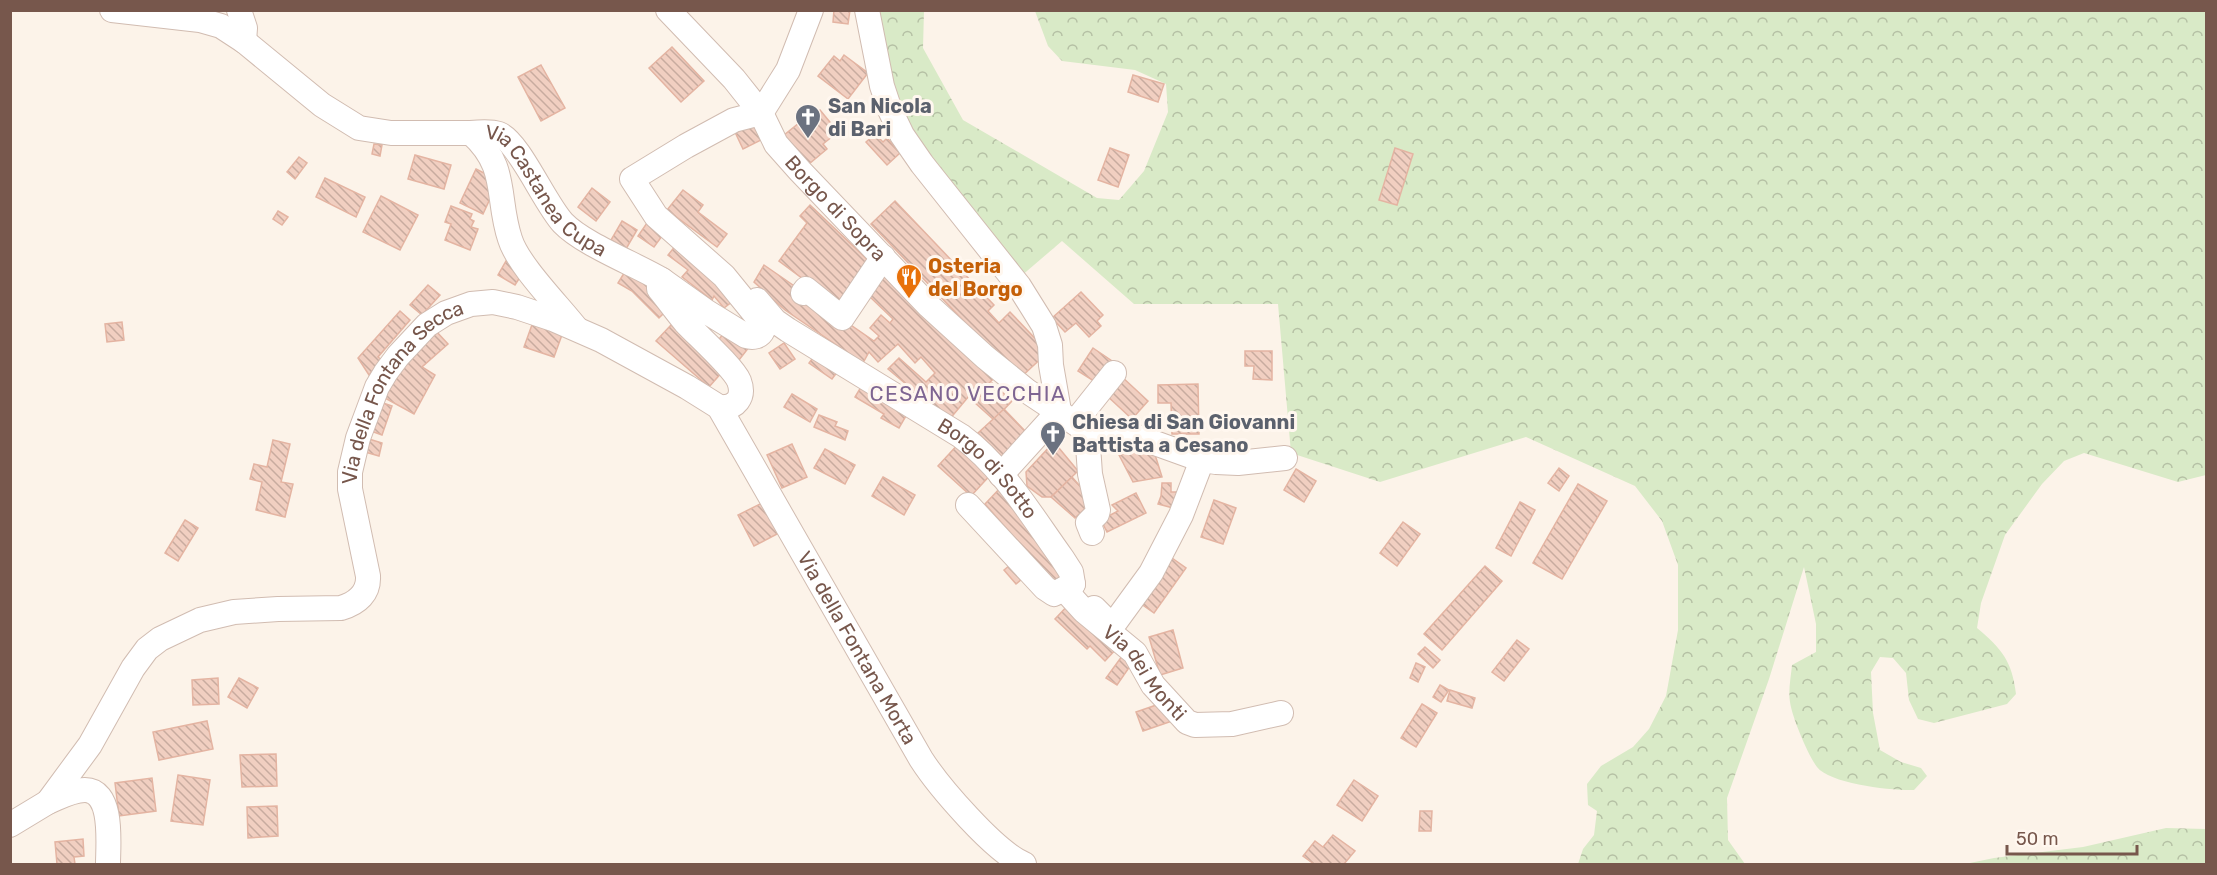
<svg xmlns="http://www.w3.org/2000/svg" width="2217" height="875" font-family="Rubik,sans-serif">
<style>
.forest{fill:url(#forest-crowns)}
.building{fill:url(#building-back-hatch);stroke:#e4b4a2;stroke-width:1.5}
.lines{fill:none;stroke-linecap:round;stroke-linejoin:round}
.minor-casing{stroke:#d1bcb1;stroke-width:26}
.minor{stroke:#fff;stroke-width:24}
.labels{text-anchor:middle;dominant-baseline:central;stroke-width:6;stroke-linejoin:round;paint-order:stroke}
.worship-label{font-size:20px;font-weight:bold;fill:#5b616d;stroke:#fff7ef;text-anchor:start}
.street-label{font-size:20px;fill:#77574c;stroke:#fff7ef}
.food-label{font-size:20px;font-weight:bold;fill:#c56008;stroke:#fff7ef;text-anchor:start}
.neighbourhood-label{font-size:21px;letter-spacing:1.5px;fill:#7e6592;stroke:#fff7ef}
</style>
<defs>
<pattern id="forest-crowns" width="20" height="18" patternUnits="userSpaceOnUse" patternTransform="scale(1.5)"><rect width="20" height="18" fill="#d9eac7"/><path d="M2 6a3 3 0 1 1 6 0M12 15a3 3 0 1 1 6 0" fill="none" stroke="#b5c0a4"/></pattern>
<pattern id="building-back-hatch" width="6" height="6" patternUnits="userSpaceOnUse" patternTransform="scale(1.5)"><rect width="6" height="6" fill="#f1cfc1"/><path d="M-1 5l2 2M0 0l6 6M5-1l2 2" fill="none" stroke="#c8ab9f"/></pattern>
</defs>
<rect width="100%" height="100%" fill="#fcf3e9"/>
<g class="forest">
<path d="M 877,11 L 924,11 L 923,48 L 963,120 L 1097,198 L 1119,200 L 1144,171 L 1168,112 L 1166,84 L 1135,70 L 1062,61 L 1048,46 L 1035,11 L 2206,11 L 2206,475 L 2178,482 L 2084,453 L 2064,461 L 2042,484 L 2005,535 L 1981,603 L 1977,628 C 2002,649 2012,661 2016,694 L 2007,704 L 1934,723 L 1918,719 L 1909,700 L 1906,673 L 1893,658 L 1880,657 L 1871,672 L 1873,713 L 1880,750 L 1901,762 L 1921,768 L 1927,776 L 1914,790 C 1893,791 1830,784 1817,767 C 1808,755 1792,717 1790,702 C 1788,691 1791,676 1792,665 L 1816,652 L 1816,624 L 1804,567 L 1769,679 L 1727,798 L 1728,840 L 1745,864 L 1578,864 L 1583,849 L 1594,835 L 1597,811 L 1588,805 L 1587,784 L 1601,766 L 1633,747 L 1649,729 L 1666,696 L 1678,630 L 1678,565 L 1662,521 L 1635,486 L 1526,437 L 1380,482 L 1291,453 L 1278,304 L 1134,304 L 1062,241 L 1020,277 L 902,121 Z"/>
<polygon points="2166,828 2206,829 2206,864 1965,864 1994,858 2083,847"/>
</g>
<g class="building">
<polygon points="834,10 850,10 848,24 833,22"/>
<polygon points="672,47 704,81 681,102 649,68"/>
<polygon points="844,55 868,73 848,99 818,76 834,56 840,61"/>
<polygon points="541,65 565,108 541,121 518,77"/>
<polygon points="1133,75 1164,84 1158,102 1128,92"/>
<polygon points="820,110 838,132 823,144 827,149 809,164 784,135 809,115 812,117"/>
<polygon points="758,120 767,137 743,149 735,132"/>
<polygon points="875,134 883,142 887,138 900,153 887,165 866,142"/>
<polygon points="374,144 382,145 380,156 372,154"/>
<polygon points="1110,148 1129,155 1118,187 1098,180"/>
<polygon points="1395,148 1413,154 1397,205 1379,200"/>
<polygon points="415,155 451,165 444,189 408,179"/>
<polygon points="299,157 307,163 295,179 287,172"/>
<polygon points="476,169 492,177 488,187 494,190 483,214 460,203"/>
<polygon points="325,178 365,197 356,217 316,197"/>
<polygon points="592,188 610,202 596,221 578,207"/>
<polygon points="683,190 703,205 698,212 727,234 717,247 667,210"/>
<polygon points="381,196 418,215 400,250 363,232"/>
<polygon points="895,201 994,305 988,311 999,323 1010,312 1048,352 1019,379 871,224"/>
<polygon points="810,205 871,263 842,308 779,261 807,223 800,216"/>
<polygon points="451,206 472,214 470,219 474,221 471,227 478,229 470,250 445,240 451,224 445,222"/>
<polygon points="278,211 288,217 282,225 273,219"/>
<polygon points="649,220 665,232 654,247 638,236"/>
<polygon points="622,221 637,230 626,249 611,240"/>
<polygon points="676,245 737,298 724,308 714,296 712,300 682,277 688,270 668,255"/>
<polygon points="506,261 524,271 515,285 498,275"/>
<polygon points="629,265 670,307 659,318 632,291 618,283"/>
<polygon points="764,265 874,341 879,336 870,328 881,315 890,323 893,319 870,297 885,274 994,378 974,399 969,396 949,420 888,369 899,358 926,382 935,373 921,357 915,363 898,344 878,362 869,352 863,363 785,310 754,282"/>
<polygon points="428,285 440,295 422,315 410,305"/>
<polygon points="1081,292 1103,315 1097,321 1101,326 1089,337 1076,323 1065,332 1052,318"/>
<polygon points="400,311 410,320 378,357 382,360 369,375 358,358"/>
<polygon points="122,322 124,340 107,342 105,324"/>
<polygon points="533,322 563,332 554,357 524,347"/>
<polygon points="671,325 723,371 709,387 656,341"/>
<polygon points="727,329 750,346 739,360 716,343"/>
<polygon points="435,330 448,344 422,367 435,375 414,414 383,397 406,357"/>
<polygon points="784,343 795,359 780,369 769,353"/>
<polygon points="1093,348 1112,361 1097,383 1078,371"/>
<polygon points="818,351 841,367 832,379 809,363"/>
<polygon points="1245,351 1272,351 1272,380 1253,379 1254,366 1245,366"/>
<polygon points="1121,376 1148,401 1132,419 1105,394"/>
<polygon points="864,382 910,409 899,428 881,418 884,414 855,397"/>
<polygon points="992,383 1012,401 994,420 974,402"/>
<polygon points="1198,384 1199,434 1172,434 1171,403 1158,403 1158,385"/>
<polygon points="792,394 817,409 810,422 784,407"/>
<polygon points="380,402 392,406 382,435 371,431"/>
<polygon points="1004,409 1027,433 1002,457 978,433"/>
<polygon points="819,415 837,422 835,426 848,431 845,440 814,427"/>
<polygon points="369,439 382,443 379,456 365,452"/>
<polygon points="273,440 290,444 281,482 293,484 285,517 256,510 262,482 250,479 254,464 267,467"/>
<polygon points="961,441 994,471 971,496 938,466"/>
<polygon points="1054,442 1078,471 1051,497 1042,497 1027,486 1026,472"/>
<polygon points="792,444 807,477 782,488 767,455"/>
<polygon points="1152,445 1162,477 1133,482 1119,455"/>
<polygon points="825,449 855,465 845,484 814,468"/>
<polygon points="1559,468 1569,476 1559,491 1548,483"/>
<polygon points="1296,469 1316,481 1304,502 1284,490"/>
<polygon points="883,477 915,495 904,515 872,496"/>
<polygon points="1072,477 1093,501 1075,518 1051,497"/>
<polygon points="1162,483 1171,483 1171,492 1185,492 1177,509 1158,504 1161,496"/>
<polygon points="1004,484 1068,575 1055,584 985,504"/>
<polygon points="1578,484 1607,501 1562,579 1533,563"/>
<polygon points="1136,493 1146,513 1107,532 1101,520 1118,511 1112,505"/>
<polygon points="1214,500 1236,508 1223,544 1201,537"/>
<polygon points="764,502 781,532 754,546 738,515"/>
<polygon points="1520,502 1535,510 1511,556 1496,548"/>
<polygon points="185,520 198,528 178,561 165,553"/>
<polygon points="1403,522 1420,534 1397,566 1380,553"/>
<polygon points="1172,558 1186,568 1154,613 1140,603"/>
<polygon points="1016,560 1028,574 1016,584 1004,570"/>
<polygon points="1485,566 1502,581 1442,650 1424,634"/>
<polygon points="1072,601 1119,646 1105,661 1090,646 1087,649 1055,619"/>
<polygon points="1173,630 1183,668 1160,675 1149,637"/>
<polygon points="1517,640 1529,649 1504,681 1492,672"/>
<polygon points="1425,647 1440,660 1433,668 1418,654"/>
<polygon points="1125,652 1135,659 1117,685 1106,678"/>
<polygon points="1416,663 1425,667 1418,682 1410,678"/>
<polygon points="218,678 219,704 193,705 192,680"/>
<polygon points="239,678 258,688 247,708 228,697"/>
<polygon points="1440,685 1449,690 1441,702 1433,697"/>
<polygon points="1450,690 1475,698 1472,708 1447,701"/>
<polygon points="1165,702 1172,721 1143,731 1136,712"/>
<polygon points="1422,704 1437,713 1416,747 1401,738"/>
<polygon points="207,721 213,749 159,760 153,732"/>
<polygon points="276,754 277,786 242,787 240,755"/>
<polygon points="178,775 210,780 203,825 171,821"/>
<polygon points="152,778 156,811 119,816 115,783"/>
<polygon points="1354,780 1378,796 1362,821 1337,805"/>
<polygon points="277,806 278,836 248,838 247,807"/>
<polygon points="1420,811 1432,811 1431,831 1419,831"/>
<polygon points="1333,835 1355,851 1344,864 1314,864 1303,856 1315,841 1323,847"/>
<polygon points="83,839 84,856 74,857 75,864 57,864 55,842"/>
</g>
<g class="lines">
<defs>
<g id="minor">
<path d="M 112,10 L 200,20 L 221,26 L 244,41 L 322,105 L 359,128 L 391,133 L 471,133 C 509,167 496,197 510,239 C 518,265 558,305 576,328"/>
<polyline points="239,10 245,28 244,41"/>
<path id="s1" d="M 668,10 L 734,79 L 761,113 L 776,144 L 800,171 L 929,306 L 985,357 L 1027,391 L 1087,431 L 1141,438 L 1202,460 L 1216,462 L 1238,463 L 1285,458"/>
<polyline points="867,10 882,86 890,110 902,135 922,164 1019,286 1044,326 1050,345 1051,365 1059,411"/>
<polyline points="761,113 788,70 811,10"/>
<path id="s2" d="M 471,133 C 480,132 490,131 499,134 C 519,142 545,204 563,223 C 583,244 635,264 662,280"/>
<polyline points="803,293 806,289 842,318 883,257"/>
<path id="s3" d="M 757,300 L 775,321 L 788,330 L 961,436 C 1003,467 1031,515 1062,558 L 1071,572 L 1073,584"/>
<path d="M 719,407 C 736,409 745,397 739,381 C 733,367 697,335 685,322 C 676,311 668,300 659,289 L 659,283 L 662,280 L 707,312 L 746,336 C 753,338 760,337 763,330 L 763,324 L 724,276 L 656,216 L 632,179 L 686,146 L 734,120 L 761,113"/>
<polyline points="1075,422 1114,373"/>
<polyline points="1087,431 1090,474 1098,510 1097,514 1088,523 1092,533"/>
<polyline points="1001,475 1059,411"/>
<polyline points="968,505 1045,588 1054,594 1073,584"/>
<path id="s4" d="M 1064,589 L 1084,611 L 1135,653 L 1153,685 L 1187,722 L 1195,725 L 1232,724 L 1281,713"/>
<polyline points="1094,608 1108,622 1116,621 1151,573 1181,515 1202,460"/>
<path d="M 48,802 C 60,797 72,790 85,790 C 114,790 108,845 108,864"/>
<path id="s5" d="M 10,825 L 48,802 L 90,745 L 133,668 L 147,649 L 160,639 L 200,620 L 234,612 L 278,609 L 341,608 C 358,603 369,593 368,576 L 350,489 L 350,472 L 358,438 L 377,387 L 386,372 L 398,356 L 427,325 L 446,313 L 471,304 L 493,302 L 517,307 L 553,319 L 601,340 L 687,387 L 719,407 L 921,759 C 939,787 995,852 1024,864"/>
</g>
</defs>
<use href="#minor" class="minor-casing"/>
<use href="#minor" class="minor"/>
</g>
<defs>
<symbol id="church-pin" viewBox="-11 -11 22 30"><path d="M0 17L-7.5 6A9.5 9.5 0 1 1 7.5 6Z" fill="#6b7280" stroke="#fff7ef"/><path d="M-1.2-6h2.4v3.5h3.3v2.4h-3.3V6h-2.4V-.1h-3.3v-2.4h3.3Z" fill="#fff"/></symbol>
<symbol id="restaurant-pin" viewBox="-11 -11 22 30"><path d="M0 17L-7.5 6A9.5 9.5 0 1 1 7.5 6Z" fill="#e8710a" stroke="#fff7ef"/><path d="M-5-6h1v4h1v-4h1v4h1v-4h1v5L-1.5 .5V6h-2V.5L-5-1ZM5-6V6H3V1.5H1.5Q1.5-4 5-6Z" fill="#fff"/></symbol>
</defs>
<g fill-rule="evenodd">
<use href="#church-pin" x="793" y="102" width="30" height="40"/>
<use href="#restaurant-pin" x="894" y="262" width="30" height="40"/>
<use href="#church-pin" x="1038" y="419" width="30" height="40"/>
</g>
<g class="labels">
<g class="worship-label">
<text x="828" y="106">San Nicola<tspan x="828" dy="23">di Bari</tspan></text>
<text x="1072" y="422">Chiesa di San Giovanni<tspan x="1072" dy="23">Battista a Cesano</tspan></text>
</g>
<g class="street-label">
<text stroke="none"><textPath href="#s2" startOffset="102">Via Castanea Cupa</textPath></text>
<text stroke="none"><textPath href="#s1" startOffset="261">Borgo di Sopra</textPath></text>
<text stroke="none"><textPath href="#s5" startOffset="680">Via della Fontana Secca</textPath></text>
<text stroke="none"><textPath href="#s3" startOffset="288">Borgo di Sotto</textPath></text>
<text stroke="none"><textPath href="#s5" startOffset="1350">Via della Fontana Morta</textPath></text>
<text stroke="none"><textPath href="#s4" startOffset="117">Via dei Monti</textPath></text>
</g>
<g class="food-label">
<text x="928" y="266">Osteria<tspan x="928" dy="23">del Borgo</tspan></text>
</g>
<g class="neighbourhood-label">
<text x="968" y="393">CESANO VECCHIA</text>
</g>
</g>
<rect width="2217" height="875" fill="none" stroke="#77574c" stroke-width="24"/>
<path d="M2007 845v9h130v-9" fill="none" stroke="#77574c" stroke-width="3"/>
<text x="2016" y="845" font-size="18" fill="#77574c" stroke="#fff7ef" stroke-width="4.5" paint-order="stroke">50 m</text>
</svg>
